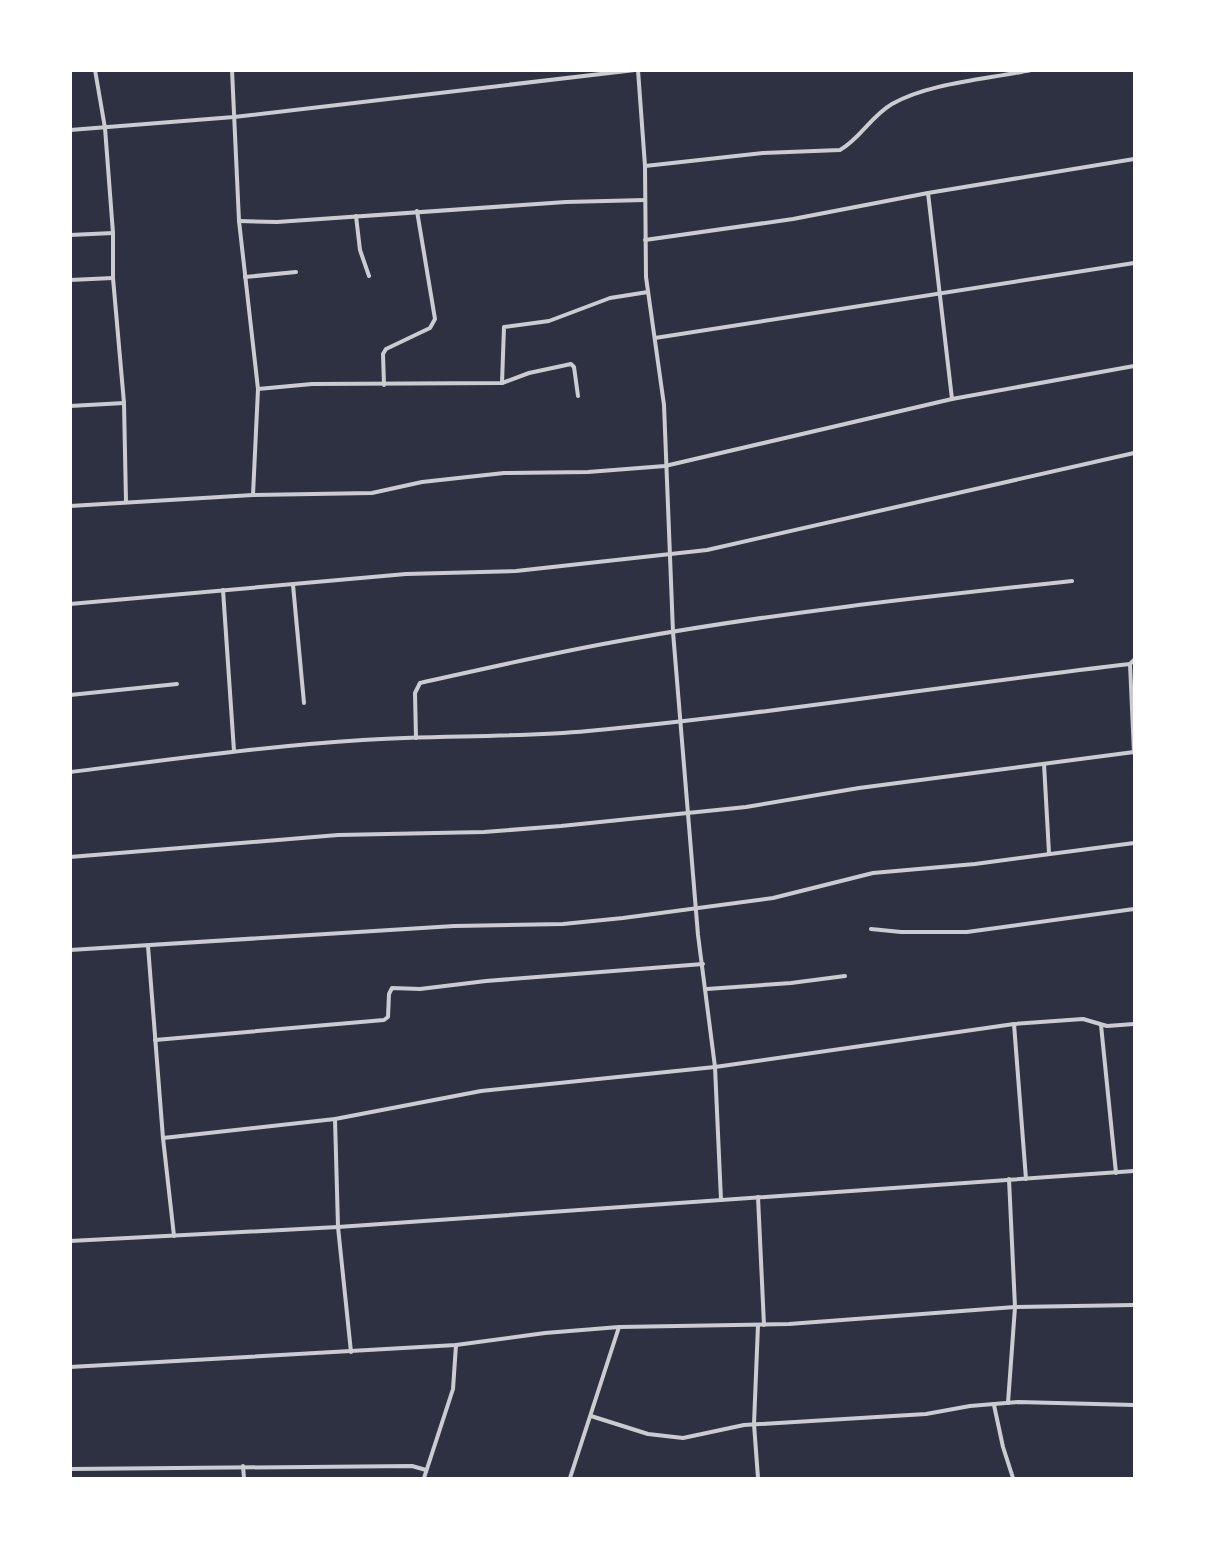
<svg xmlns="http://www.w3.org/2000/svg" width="1205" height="1549" font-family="Mulish,sans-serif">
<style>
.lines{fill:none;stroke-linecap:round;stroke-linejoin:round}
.minor{stroke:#caccd0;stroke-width:4}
</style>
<rect width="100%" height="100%" fill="#2d3142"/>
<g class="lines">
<g class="minor">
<polyline points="95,70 105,128 113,233 113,278 124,403 126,502"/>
<polyline points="232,70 239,221 258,389 253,495"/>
<polyline points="638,70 645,166 646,277 664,405 673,632 698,935 715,1067 721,1200"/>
<polyline points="70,130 234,117 635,70"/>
<path d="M 645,166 L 763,153 L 840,150 C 860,139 871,116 892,104 C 928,83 989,79 1031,70"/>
<polyline points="928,193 952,399"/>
<polyline points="356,216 360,250 369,276"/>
<polyline points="239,221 277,222 566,202 645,200"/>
<polyline points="70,235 113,233"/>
<polyline points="645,240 793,219 928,193 1134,159"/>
<polyline points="245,277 296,272"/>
<polyline points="70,280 113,278"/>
<polyline points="655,338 1134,263"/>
<polyline points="502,383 529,373 571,364 574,367 578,396"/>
<polyline points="384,385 383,354 386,349 430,328 435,319 417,211"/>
<polyline points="258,389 312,384 502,383 504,327 549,321 610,298 648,292"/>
<polyline points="70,406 124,403"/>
<polyline points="70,506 253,495 372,493 422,482 504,473 588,472 665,466 952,399 1134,366"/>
<polyline points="293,585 304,703"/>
<polyline points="223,590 234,751"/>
<polyline points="70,604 406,574 516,571 707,550 1134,453"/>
<polyline points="1130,664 1134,753"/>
<polyline points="70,695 177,684"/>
<path d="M 416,738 L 415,693 L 420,683 C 488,668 556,652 625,640 C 773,613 923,597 1072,581"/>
<polyline points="1044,764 1049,853"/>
<path d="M 70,772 C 168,760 265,746 363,740 C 438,735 513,738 588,731 C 770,714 949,685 1130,664 L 1134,660"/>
<polyline points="70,857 338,835 484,832 561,826 746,807 859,788 1134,752"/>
<polyline points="871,929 901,932 967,932 1134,909"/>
<polyline points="148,946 163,1138 174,1236"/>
<polyline points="70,950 454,926 563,924 623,918 773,898 873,873 975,864 1134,843"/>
<polyline points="707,989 791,983 845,976"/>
<polyline points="1014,1024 1026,1179"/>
<polyline points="1101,1025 1116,1173"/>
<polyline points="155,1040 384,1020 388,1017 389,994 392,988 420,989 486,981 703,964"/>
<polyline points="335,1119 338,1227 351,1352"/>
<polyline points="163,1138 335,1119 481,1091 715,1067 1014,1024 1083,1019 1107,1026 1134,1024"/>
<polyline points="758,1197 764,1325"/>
<polyline points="70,1241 338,1227 1134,1171"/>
<polyline points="70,1367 456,1345 545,1333 619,1327 789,1324 1015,1307 1134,1305"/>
<polyline points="1008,1403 1015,1307 1009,1179"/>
<polyline points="994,1405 1003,1447 1013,1478"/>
<polyline points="591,1416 648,1434 683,1438 744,1425 926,1414 970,1406 1018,1402 1134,1405"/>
<polyline points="243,1466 244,1478"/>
<polyline points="70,1469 412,1466 426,1470"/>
<polyline points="424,1478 453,1389 456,1345"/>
<polyline points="570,1478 619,1327"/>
<polyline points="758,1478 754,1424 758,1325"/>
</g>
</g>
<rect width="1205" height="1549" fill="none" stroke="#ffffff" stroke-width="144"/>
</svg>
